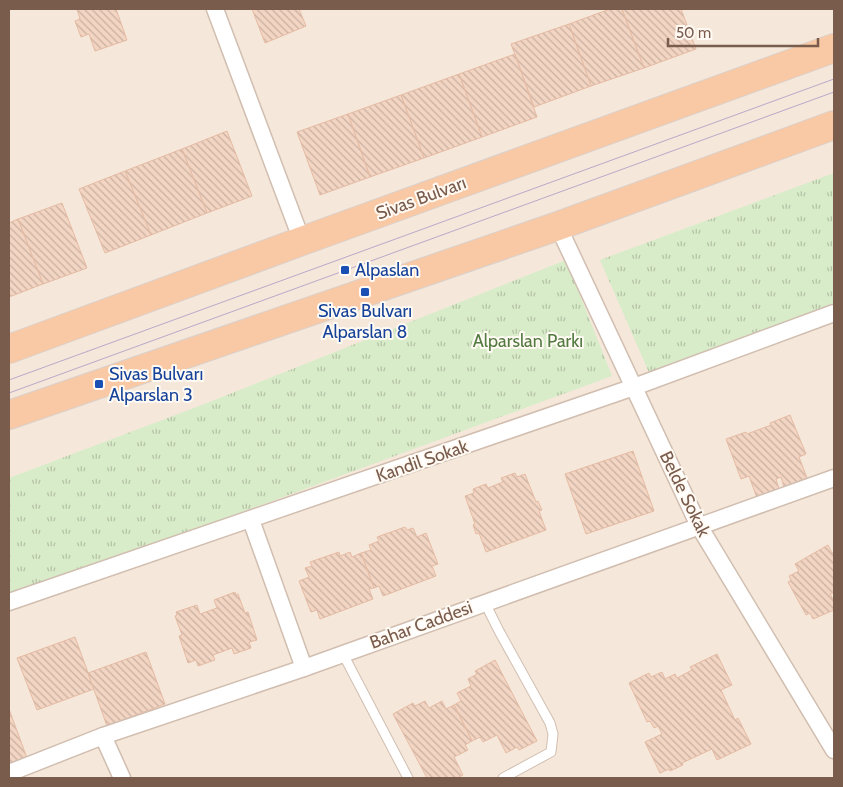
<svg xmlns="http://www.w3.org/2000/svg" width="843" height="787" font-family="Cabin,sans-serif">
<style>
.residential{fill:#f5e8da}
.park{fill:url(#park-tufts)}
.building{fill:url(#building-back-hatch);stroke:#e6bba3}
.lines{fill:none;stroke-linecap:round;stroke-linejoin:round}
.service-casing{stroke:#d1beb0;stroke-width:11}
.minor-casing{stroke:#d1beb0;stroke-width:19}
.trunk-casing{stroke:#dad1cd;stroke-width:30}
.service{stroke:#fff;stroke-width:9}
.minor{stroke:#fff;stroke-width:16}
.trunk{stroke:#f9c8a4;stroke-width:28}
.tram{stroke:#b9a8c9;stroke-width:1}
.transit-dot{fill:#1a4fb4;stroke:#fffaf3;stroke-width:2}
.labels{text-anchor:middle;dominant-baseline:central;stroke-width:4;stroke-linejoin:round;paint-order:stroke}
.street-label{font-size:18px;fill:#7a5c4d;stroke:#fffaf3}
.transit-label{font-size:18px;fill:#164399;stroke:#fffaf3;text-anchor:start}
.park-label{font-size:18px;fill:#537a41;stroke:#fffaf3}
</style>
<defs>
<pattern id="park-tufts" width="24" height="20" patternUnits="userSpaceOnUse" patternTransform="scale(1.25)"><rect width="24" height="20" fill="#d8ecc9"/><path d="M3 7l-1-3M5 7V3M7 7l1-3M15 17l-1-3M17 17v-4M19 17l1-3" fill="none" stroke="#b4c2a5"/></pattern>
<pattern id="building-back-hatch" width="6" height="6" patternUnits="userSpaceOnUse" patternTransform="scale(1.25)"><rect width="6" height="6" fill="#f3d5c3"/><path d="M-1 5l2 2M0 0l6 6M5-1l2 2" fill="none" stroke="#cab0a1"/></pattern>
</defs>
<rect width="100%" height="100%" fill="#fdf6ec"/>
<rect class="residential" x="9" y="9" width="825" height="769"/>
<g class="park">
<polygon points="834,173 834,305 650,375 600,260"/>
<polygon points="566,260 612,376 9,598 9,478 202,405"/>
</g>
<g class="building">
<polygon points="77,9 116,9 127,40 95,51 89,34 81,37 75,21 80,19"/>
<polygon points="252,9 299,9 306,26 265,43"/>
<polygon points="610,9 622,9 644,68 591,86 569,24"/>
<polygon points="622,9 681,9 696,49 644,68"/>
<polygon points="569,24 591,86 534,107 511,44"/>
<polygon points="515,54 537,117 482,137 459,74"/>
<polygon points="459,74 482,137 424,158 401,95"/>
<polygon points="401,95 424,158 370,177 348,114"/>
<polygon points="348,114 370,177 320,195 297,132"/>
<polygon points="227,131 252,196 207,213 182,149"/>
<polygon points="182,149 207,213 151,235 125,171"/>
<polygon points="125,171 151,235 105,253 79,189"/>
<polygon points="62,203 87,268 43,284 18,219"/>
<polygon points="18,219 43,284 9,297 9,223"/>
<polygon points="790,415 806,454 799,457 807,478 784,487 781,477 776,479 779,489 757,498 749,476 741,479 726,439 746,432 747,434 771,425 770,423"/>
<polygon points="633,451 654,511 586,534 565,474"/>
<polygon points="515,473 517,477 525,474 536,502 538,501 542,510 539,511 546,530 486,552 479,533 476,534 473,525 475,524 465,496 474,493 473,489 486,484 488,488 503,482 501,478"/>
<polygon points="405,527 407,530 413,528 417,537 426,533 438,564 432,566 436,576 383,596 379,586 374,588 361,553 371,550 369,545 379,541 377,537"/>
<polygon points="828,545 832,553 834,552 834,592 830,594 834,601 834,610 813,619 810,613 806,615 788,582 791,580 789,576 799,571 795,564"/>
<polygon points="339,552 340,556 350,552 352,557 361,553 374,588 369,589 373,599 320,619 317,610 311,612 299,581 309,577 305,568 312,566 310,562"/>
<polygon points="235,592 236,595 238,594 245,613 248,612 257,640 249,642 251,648 234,654 232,648 213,655 215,660 198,666 196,660 188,663 179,636 182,635 175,616 177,615 176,612 197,605 200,614 217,608 214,600"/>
<polygon points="75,637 94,689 37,710 17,658"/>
<polygon points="146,652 165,704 107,726 88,673"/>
<polygon points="717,654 732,685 721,690 735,720 738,718 751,744 717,760 712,749 682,763 683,765 670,771 669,769 660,773 645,742 662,734 658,726 654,728 650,721 647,722 629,683 649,673 651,677 662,672 665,679 675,674 677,678 692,670 690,667"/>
<polygon points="495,660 537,741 519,750 517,747 506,753 497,735 483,742 480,737 472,741 454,705 461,701 457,693 471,686 468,679 477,674 475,671"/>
<polygon points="425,701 429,708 442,701 446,709 454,705 472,741 465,745 468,750 454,757 463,775 457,778 427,778 393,714 413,703 415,706"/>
<polygon points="9,709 27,758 9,765"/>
</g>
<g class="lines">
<defs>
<g id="service">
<polyline points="485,603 499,631 550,723 553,734 551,752 503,778"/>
<polyline points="343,654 408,778"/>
</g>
<g id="minor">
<polyline points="215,9 302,241"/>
<polyline points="558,226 699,526 834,750"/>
<polyline points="251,520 304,668"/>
<polyline points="9,602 634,387 834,313"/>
<polyline points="103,736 122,778"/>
<polyline points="9,773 103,736 304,668 834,478"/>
</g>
<g id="trunk">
<polyline points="9,349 302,241 834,48"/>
<polyline points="9,415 558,226 834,125"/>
</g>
</defs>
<use href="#service" class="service-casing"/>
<use href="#minor" class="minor-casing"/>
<use href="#trunk" class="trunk-casing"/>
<use href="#service" class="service"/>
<use href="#minor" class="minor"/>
<use href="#trunk" class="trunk"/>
<g class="tram">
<polyline points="9,380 834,79"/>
<polyline points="9,393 834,92"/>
</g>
</g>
<g class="transit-dot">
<rect x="340" y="265" width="10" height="10" rx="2.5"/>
<rect x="360" y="287" width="10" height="10" rx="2.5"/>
<rect x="94" y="379" width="10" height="10" rx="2.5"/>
</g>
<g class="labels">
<g class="street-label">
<text transform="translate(421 198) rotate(-20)">Sivas Bulvarı</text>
<text transform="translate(422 461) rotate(-19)">Kandil Sokak</text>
<text transform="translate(685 494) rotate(64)">Belde Sokak</text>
<text transform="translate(421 625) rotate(-20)">Bahar Caddesi</text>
</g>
<g class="transit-label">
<text x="355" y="270">Alpaslan</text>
<text x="365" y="311" text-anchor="middle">Sivas Bulvarı<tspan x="365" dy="21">Alparslan 8</tspan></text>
<text x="109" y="374">Sivas Bulvarı<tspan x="109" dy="21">Alparslan 3</tspan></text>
</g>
<g class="park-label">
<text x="528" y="341">Alparslan Parkı</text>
</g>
</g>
<rect width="843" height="787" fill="none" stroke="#7a5c4d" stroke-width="20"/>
<path d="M668 38v8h150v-8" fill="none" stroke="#7a5c4d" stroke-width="2.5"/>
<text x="676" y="38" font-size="15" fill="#7a5c4d" stroke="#fffaf3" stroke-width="4" paint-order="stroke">50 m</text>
</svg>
